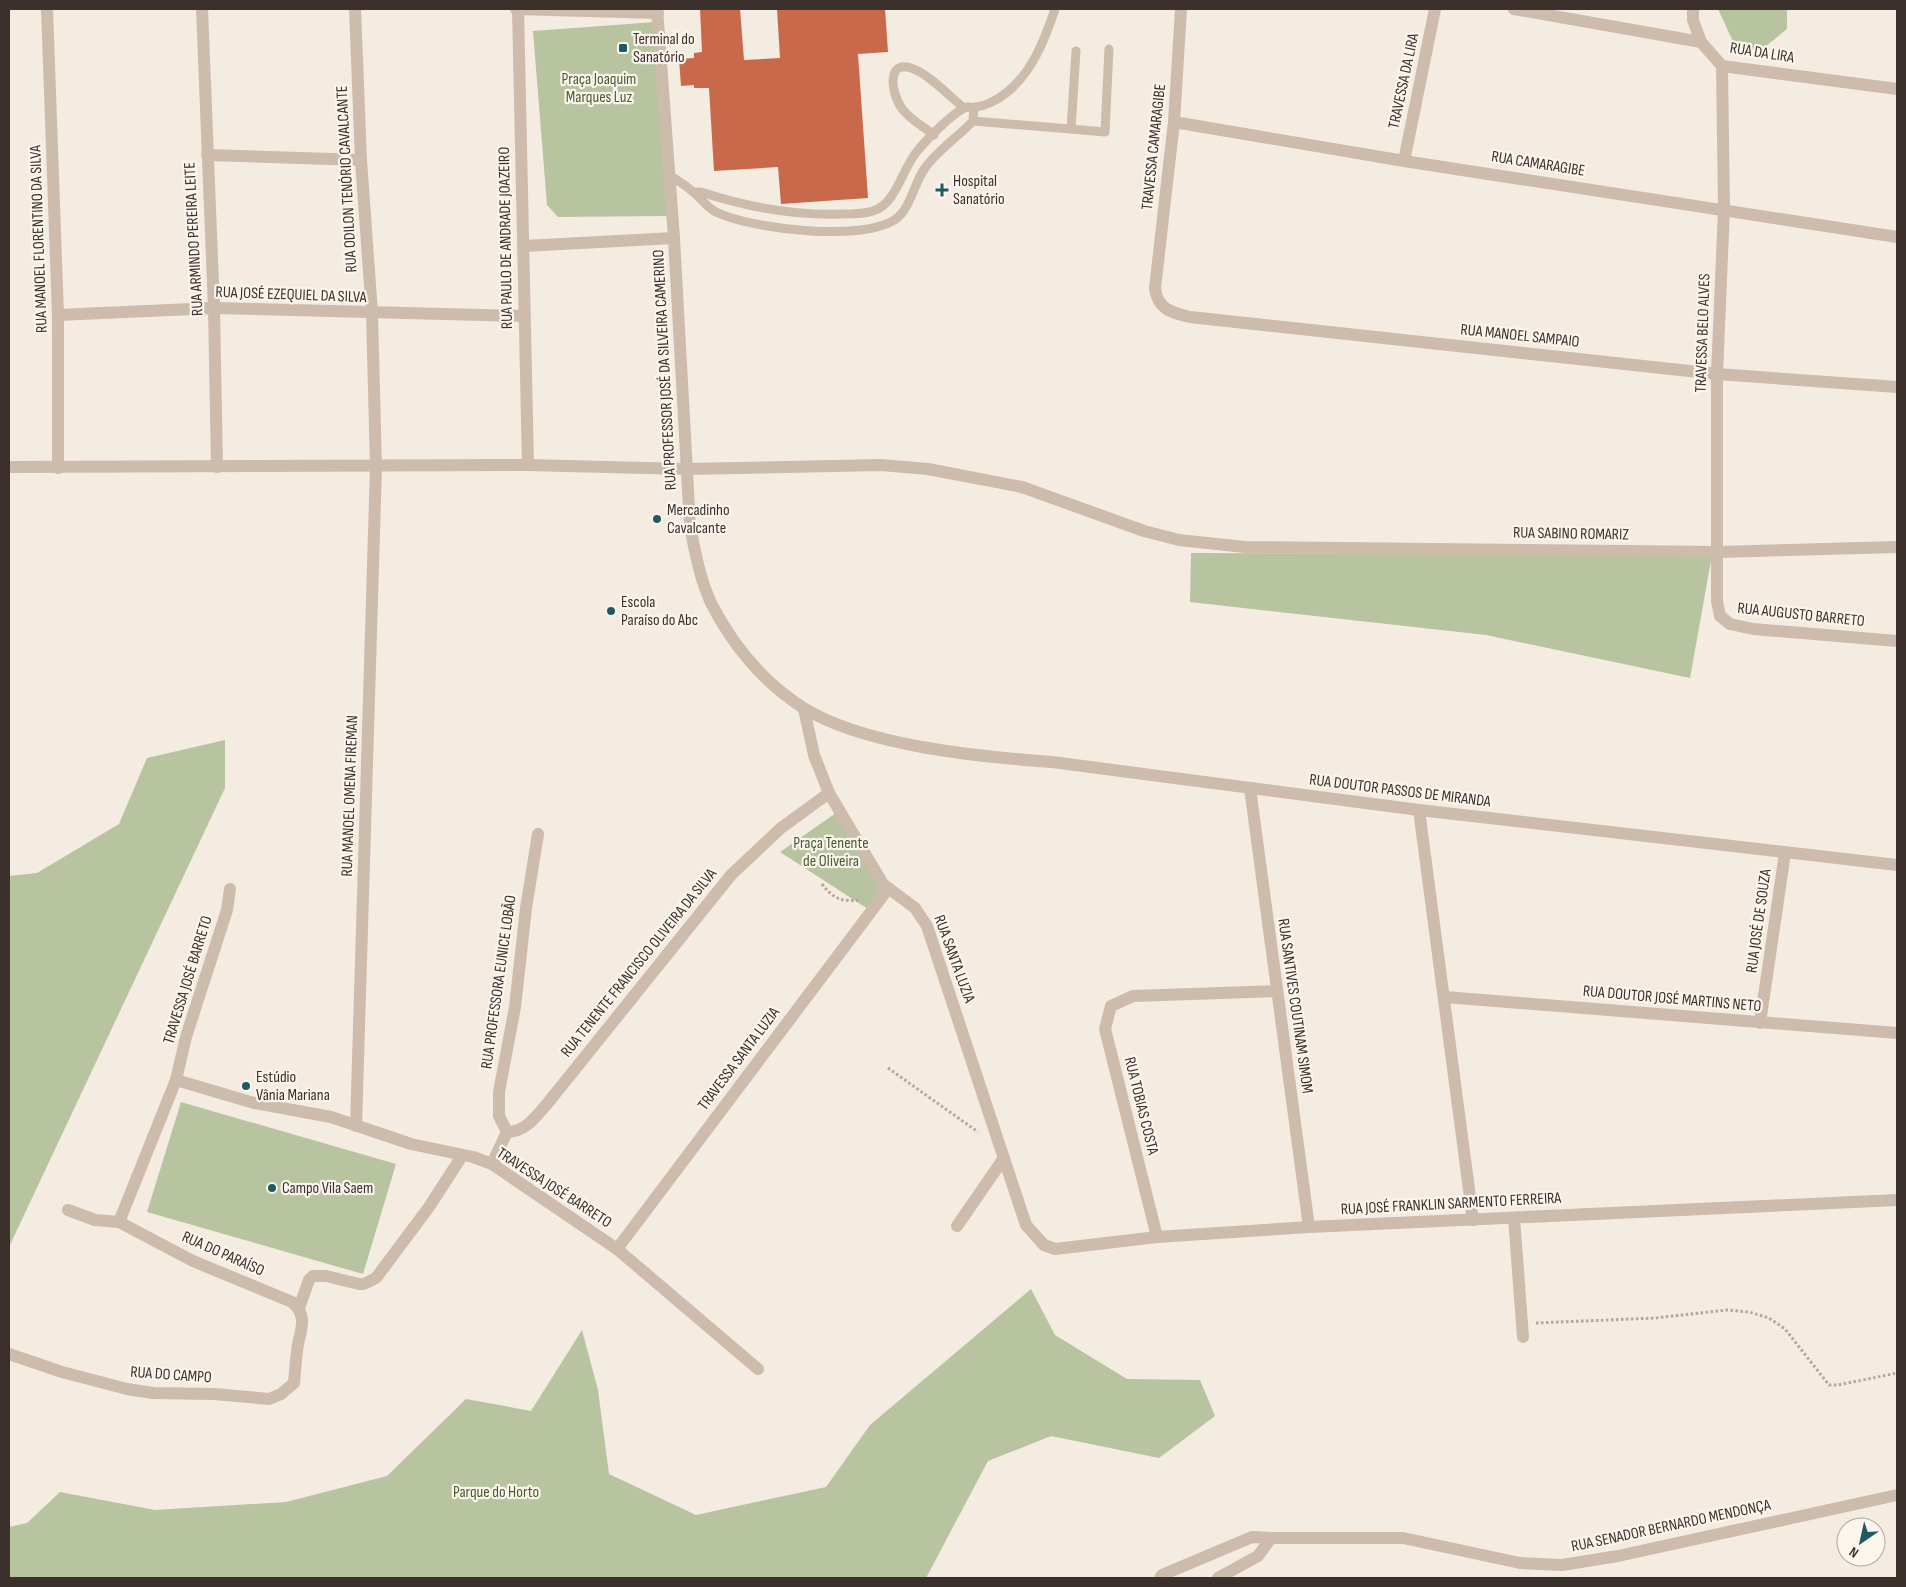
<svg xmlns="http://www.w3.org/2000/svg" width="1906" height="1587" font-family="'Sofia Sans Condensed',sans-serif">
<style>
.green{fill:#b8c4a0}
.building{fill:#c8694b}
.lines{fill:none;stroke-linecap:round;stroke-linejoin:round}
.path{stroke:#b9a596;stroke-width:3;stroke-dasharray:2.5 2.5;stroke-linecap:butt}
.service{stroke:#cdbbac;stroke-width:9}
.minor{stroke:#cdbbac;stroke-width:12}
.tertiary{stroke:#cdbbac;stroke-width:12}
.poi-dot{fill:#1f5a5e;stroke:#fbf5ee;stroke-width:2}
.labels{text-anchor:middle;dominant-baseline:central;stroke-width:4.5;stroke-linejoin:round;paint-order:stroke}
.poi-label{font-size:16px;fill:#3b302b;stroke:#fbf5ee;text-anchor:start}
.street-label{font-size:16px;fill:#3b302b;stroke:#fbf5ee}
.park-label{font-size:16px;fill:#4a5a2e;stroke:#fbf5ee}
</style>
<rect width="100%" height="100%" fill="#f4ebe1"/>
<g class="green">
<polygon points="1718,9 1787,9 1787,29 1761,50 1736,48"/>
<polygon points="655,22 669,216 558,217 547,205 533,31"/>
<polygon points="1191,553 1712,555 1690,678 1486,635 1190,602"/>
<polygon points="225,740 225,788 9,1247 9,876 37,873 119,824 147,758"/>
<polygon points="836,813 866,856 883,895 868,909 780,852"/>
<polygon points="181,1102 396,1164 363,1274 147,1212"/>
<polygon points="1031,1289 1055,1335 1127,1379 1200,1380 1215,1416 1159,1458 1051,1436 988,1461 926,1578 9,1578 9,1527 27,1523 60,1492 155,1510 286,1502 387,1476 466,1399 531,1411 582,1330 598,1390 609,1474 696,1515 826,1487 870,1425"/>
</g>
<polygon class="building" points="700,9 740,9 744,60 780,58 777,9 885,9 888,52 858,54 868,198 781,204 778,167 714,171 709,88 694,88 694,85 681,86 679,59 694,58 694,53 702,52"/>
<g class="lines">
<g class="path">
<path d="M 822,884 C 834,899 841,902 860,900"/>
<polyline points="888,1068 978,1132"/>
<polyline points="1536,1323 1655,1318 1727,1310 1749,1312 1769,1318 1785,1329 1829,1385 1838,1385 1897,1373"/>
</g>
<g class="service">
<polyline points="973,121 1071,129 1076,51"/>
<polyline points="1071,129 1105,132 1109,49"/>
<path d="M 934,135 C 924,127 911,120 903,110 C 890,93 885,54 918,71 C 935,80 949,96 964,108"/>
<path d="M 668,174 C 676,180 686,185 693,192 C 701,198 706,207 716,212 C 750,229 866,243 897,218 C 911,207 914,183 925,168 C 938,150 958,137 973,121 L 974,108"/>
<path d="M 694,192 L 701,192 C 747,207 794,216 843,214 C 853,214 863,214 873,211 C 897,204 902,167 919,149 C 929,137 951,115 964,108 C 968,106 971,108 975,107 C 985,106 998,100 1006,93 C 1032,73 1045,39 1055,9"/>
</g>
<g class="minor">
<polyline points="47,9 58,315 58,468"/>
<polyline points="202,9 214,308 217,467"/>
<polyline points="355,9 361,160 372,313 376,467 356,1126"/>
<polyline points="516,9 658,13"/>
<polyline points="518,9 528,465"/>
<path d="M 1181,9 L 1174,122 L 1155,288 C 1157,309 1172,313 1190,317 L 1717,374 L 1897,387"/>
<polyline points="1514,9 1701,42 1722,66 1897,89"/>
<polyline points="1693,9 1693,20 1701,42"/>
<polyline points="1722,66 1724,209 1717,374 1717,601 1720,616 1730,624 1753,629 1897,641"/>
<polyline points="1174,122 1404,161 1897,237"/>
<polyline points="207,155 361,160"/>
<polyline points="1404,161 1435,9"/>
<polyline points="524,246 674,238"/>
<polyline points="58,315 214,308 523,316"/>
<polyline points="9,467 528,465 686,469 881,465 928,469 1022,487 1144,531 1179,540 1245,547 1719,552 1897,547"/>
<polyline points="804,709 814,755 829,793 883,884 915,908 927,926 1026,1225 1044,1245 1055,1249 1157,1237 1309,1227 1897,1200"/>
<polyline points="1250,788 1309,1227"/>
<polyline points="1419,810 1473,1220"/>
<polyline points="1445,997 1897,1033"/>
<polyline points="1760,1023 1785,853"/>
<polyline points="176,1080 254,1103 331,1117 411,1144 473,1157 492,1164 617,1249 758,1369"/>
<path d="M 507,1132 C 526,1132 536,1116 547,1104 L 731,875 L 781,828 L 829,793"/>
<polyline points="507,1132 499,1116 499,1092 515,1007 526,908 538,834"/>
<polyline points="492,1164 507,1132"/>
<polyline points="1514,1218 1523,1337"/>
<polyline points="119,1222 176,1080 186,1037 227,910 230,889"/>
<polyline points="957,1226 1004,1158"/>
<polyline points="1157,1237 1105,1029 1111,1006 1133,996 1276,991"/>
<polyline points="617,1249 888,889"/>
<polyline points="299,1308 309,1280 313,1276 326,1276 359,1284 364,1284 376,1278 429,1207 462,1156"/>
<path d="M 9,1354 L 62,1372 L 127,1389 L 153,1393 L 214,1394 L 269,1399 L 281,1394 L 294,1383 C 295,1371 296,1357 298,1344 C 302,1327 307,1315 292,1302 L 193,1261 L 119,1222 L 95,1220 L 68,1210"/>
<polyline points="1160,1578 1162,1575 1252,1537 1271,1538 1403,1538 1520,1563 1562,1565 1618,1556 1897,1495"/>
<polyline points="1218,1578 1258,1556 1271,1538"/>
</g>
<path class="tertiary" d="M 657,9 L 674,238 L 690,526 C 695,552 700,579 711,603 C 732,644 763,682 802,707 C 863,746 981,757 1052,762 L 1419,810 L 1897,865"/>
</g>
<g class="poi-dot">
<rect x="618" y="43" width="10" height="10" rx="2.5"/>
<path d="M939.5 182.5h5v5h5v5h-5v5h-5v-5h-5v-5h5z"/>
<circle cx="657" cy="519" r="5"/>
<circle cx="611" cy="611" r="5"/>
<circle cx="246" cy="1086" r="5"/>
<circle cx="272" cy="1188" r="5"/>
</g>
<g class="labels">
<g class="poi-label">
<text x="633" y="39">Terminal do<tspan x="633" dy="18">Sanatório</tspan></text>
<text x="953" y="181">Hospital<tspan x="953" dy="18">Sanatório</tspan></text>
<text x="667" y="510">Mercadinho<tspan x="667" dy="18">Cavalcante</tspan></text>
<text x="621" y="602">Escola<tspan x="621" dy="18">Paraíso do Abc</tspan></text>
<text x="256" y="1077">Estúdio<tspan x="256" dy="18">Vânia Mariana</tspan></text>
<text x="282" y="1188">Campo Vila Saem</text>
</g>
<g class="street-label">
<text transform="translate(1762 53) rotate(9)">RUA DA LIRA</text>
<text transform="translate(1404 81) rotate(-78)">TRAVESSA DA LIRA</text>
<text transform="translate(1154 147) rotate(-84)">TRAVESSA CAMARAGIBE</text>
<text transform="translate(1538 164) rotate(9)">RUA CAMARAGIBE</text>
<text transform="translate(347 179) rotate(-93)">RUA ODILON TENÓRIO CAVALCANTE</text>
<text transform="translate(506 238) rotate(-91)">RUA PAULO DE ANDRADE JOAZEIRO</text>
<text transform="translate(39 239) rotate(-92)">RUA MANOEL FLORENTINO DA SILVA</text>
<text transform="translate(194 239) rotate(-93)">RUA ARMINDO PEREIRA LEITE</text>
<text transform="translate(291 295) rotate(2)">RUA JOSÉ EZEQUIEL DA SILVA</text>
<text transform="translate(1703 333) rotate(-88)">TRAVESSA BELO ALVES</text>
<text transform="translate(1520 336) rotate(6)">RUA MANOEL SAMPAIO</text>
<text transform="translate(665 370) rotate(-93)">RUA PROFESSOR JOSÉ DA SILVEIRA CAMERINO</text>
<text transform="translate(1571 534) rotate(1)">RUA SABINO ROMARIZ</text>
<text transform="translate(1801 615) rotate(6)">RUA AUGUSTO BARRETO</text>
<text transform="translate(1400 791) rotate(7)">RUA DOUTOR PASSOS DE MIRANDA</text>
<text transform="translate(350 796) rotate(-88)">RUA MANOEL OMENA FIREMAN</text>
<text transform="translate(1759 921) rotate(-82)">RUA JOSÉ DE SOUZA</text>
<text transform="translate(954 959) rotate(70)">RUA SANTA LUZIA</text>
<text transform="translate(639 963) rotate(-51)">RUA TENENTE FRANCISCO OLIVEIRA DA SILVA</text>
<text transform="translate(188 980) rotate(-73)">TRAVESSA JOSÉ BARRETO</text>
<text transform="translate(499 982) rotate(-82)">RUA PROFESSORA EUNICE LOBÃO</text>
<text transform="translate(1672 999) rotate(5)">RUA DOUTOR JOSÉ MARTINS NETO</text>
<text transform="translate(1295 1006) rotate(82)">RUA SANTIVES COUTINAM SIMOM</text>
<text transform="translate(739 1059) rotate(-53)">TRAVESSA SANTA LUZIA</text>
<text transform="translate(1141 1106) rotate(76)">RUA TOBIAS COSTA</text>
<text transform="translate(554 1188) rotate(33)">TRAVESSA JOSÉ BARRETO</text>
<text transform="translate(1451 1204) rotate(-3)">RUA JOSÉ FRANKLIN SARMENTO FERREIRA</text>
<text transform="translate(223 1254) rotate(24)">RUA DO PARAÍSO</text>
<text transform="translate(171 1375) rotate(4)">RUA DO CAMPO</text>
<text transform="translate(1671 1526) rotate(-12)">RUA SENADOR BERNARDO MENDONÇA</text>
</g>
<g class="park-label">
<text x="599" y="79">Praça Joaquim<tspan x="599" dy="18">Marques Luz</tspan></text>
<text x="831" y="843">Praça Tenente<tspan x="831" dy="18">de Oliveira</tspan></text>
<text x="496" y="1492">Parque do Horto</text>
</g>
</g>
<rect width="1906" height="1587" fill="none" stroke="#3b302b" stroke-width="20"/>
<g transform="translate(1861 1542) rotate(214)"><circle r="24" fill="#fbf5ee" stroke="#aea6a0"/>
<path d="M0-4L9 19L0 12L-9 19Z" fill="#1f5a5e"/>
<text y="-8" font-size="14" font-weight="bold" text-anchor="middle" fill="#3b302b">N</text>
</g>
</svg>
